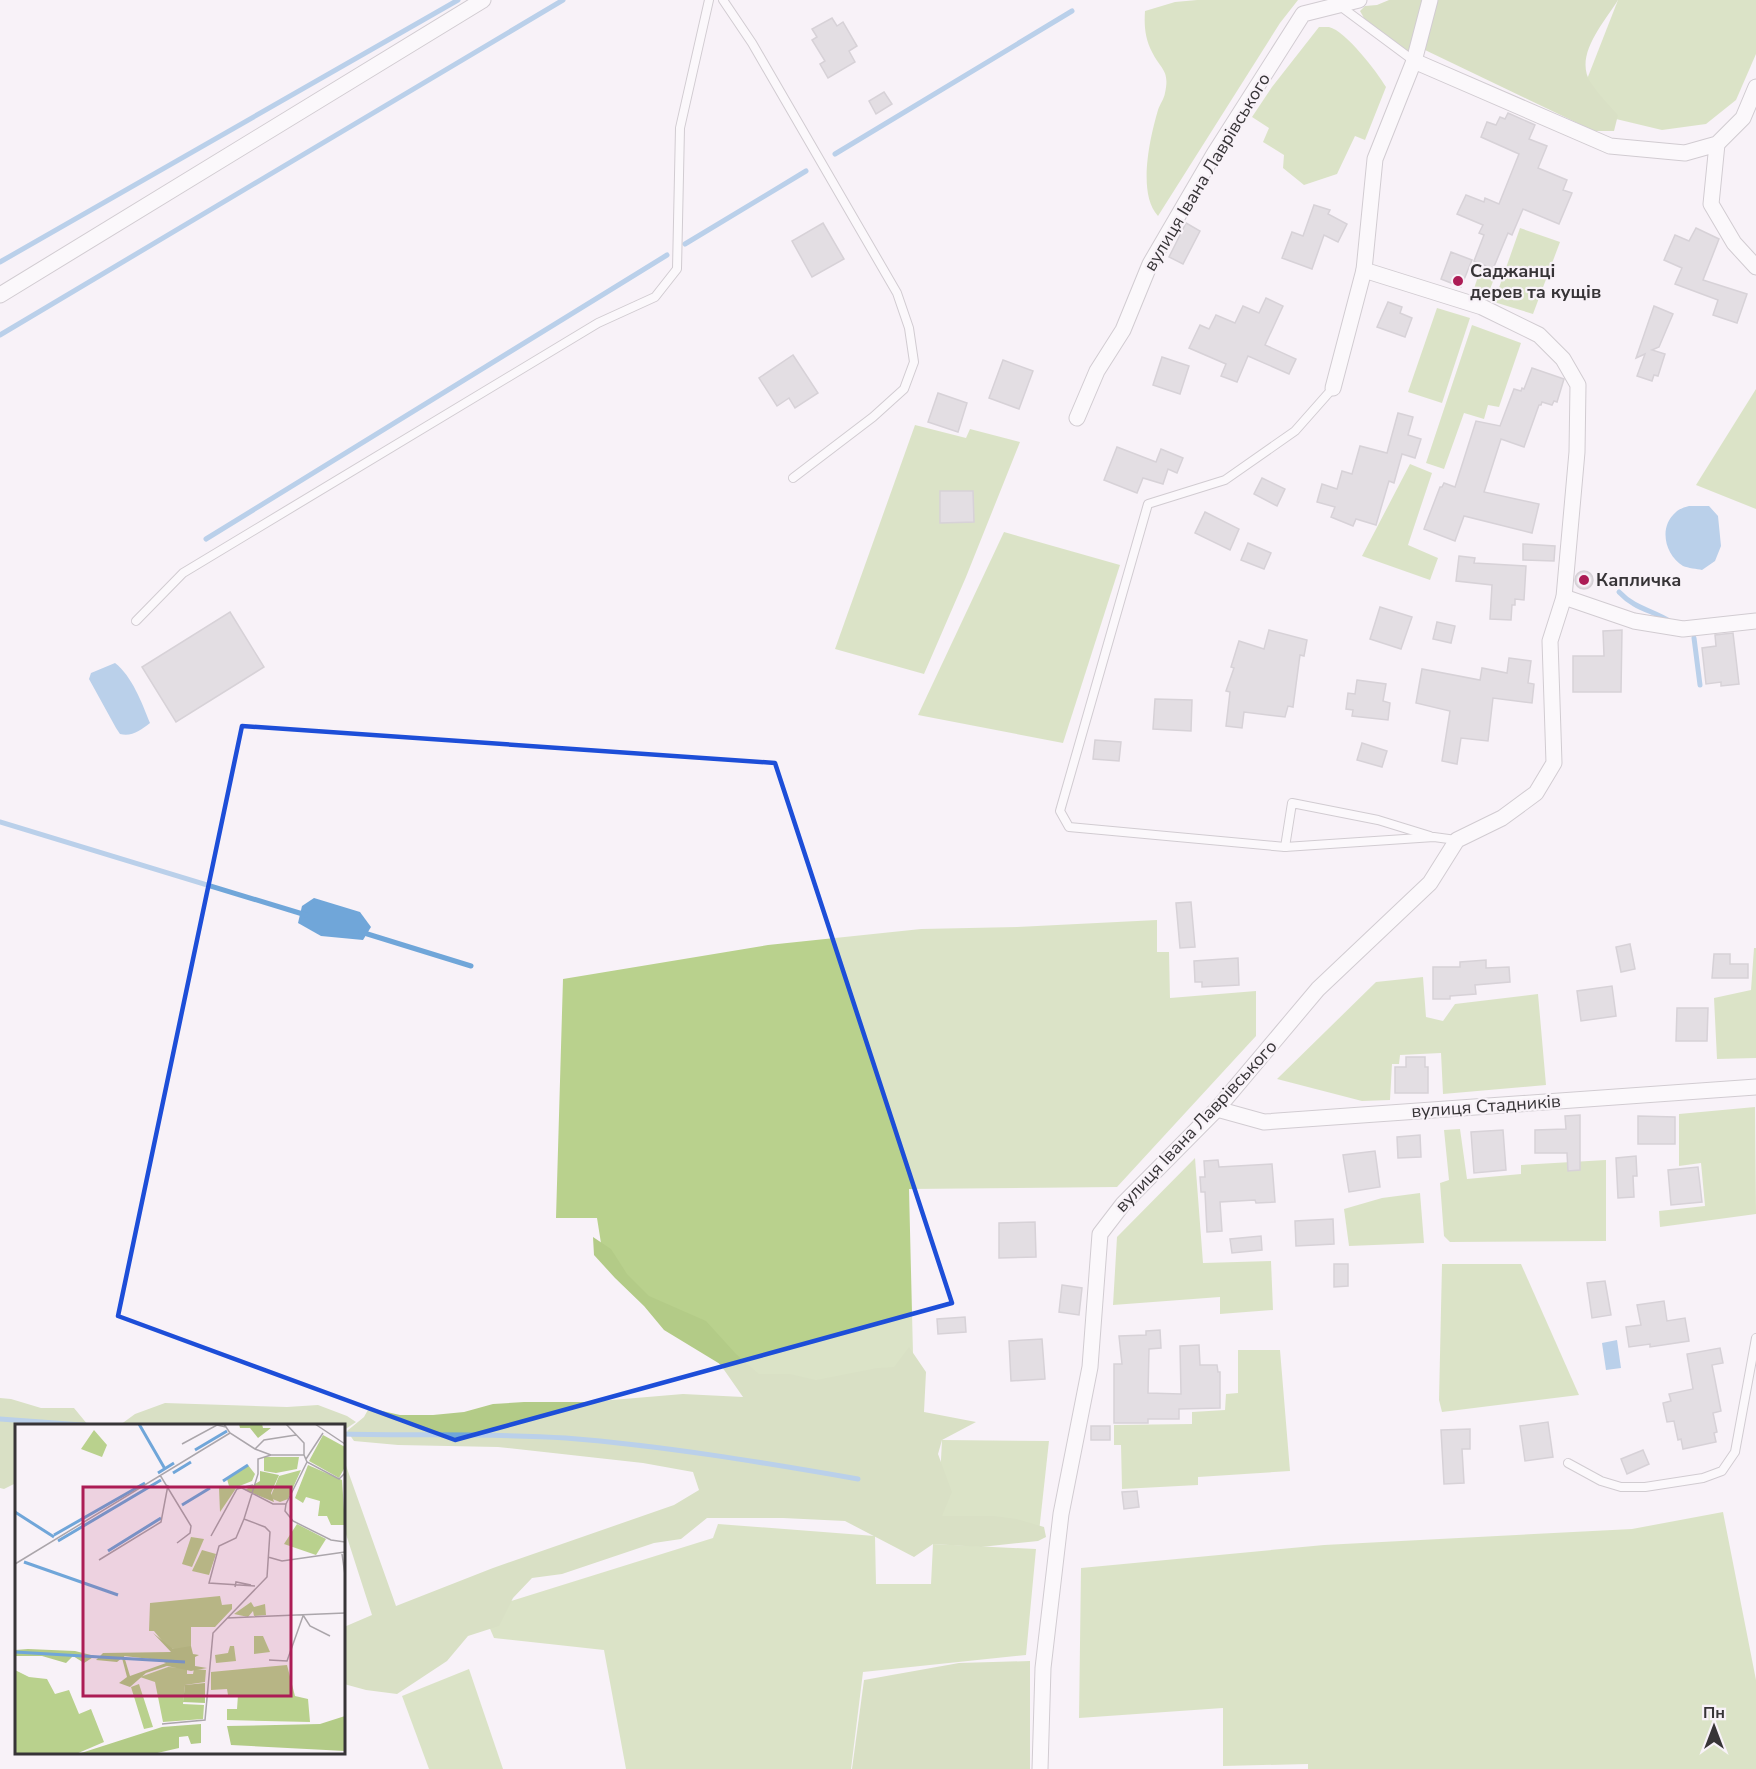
<svg xmlns="http://www.w3.org/2000/svg" width="1756" height="1769" font-family="'Nunito Sans',sans-serif">
<style>
.green{fill:#b9d18d}
.forest{fill:#b3cb87}
.water{fill:#70a6d9}
.lines{fill:none;stroke-linecap:round;stroke-linejoin:round}
.stream{stroke:#70a6d9;stroke-width:5}
.building{fill:#cac5cb;stroke:#afaab0;stroke-width:1.5}
.service-casing{stroke:#a39da3;stroke-width:10}
.minor-casing{stroke:#a39da3;stroke-width:17}
.service{stroke:#fff;stroke-width:8}
.minor{stroke:#fff;stroke-width:15}
.marked{fill:none;stroke:#1d4ed8;stroke-width:4.5;stroke-linejoin:round}
.poi-dot{fill:#ac1c55;stroke:#f8f2f8;stroke-width:2}
.labels{text-anchor:middle;dominant-baseline:central;stroke-width:4.5;stroke-linejoin:round;paint-order:stroke}
.street-label{font-size:18px;fill:#373437;stroke:#f8f2f8}
.poi-label{font-size:18px;font-weight:bold;fill:#373437;stroke:#f8f2f8;text-anchor:start}
.inset-river{fill:none;stroke:#70a6d9;stroke-width:3}
.inset-road{fill:none;stroke:#aba6ab;stroke-width:1.5}
.view{fill:#ac1c55;fill-opacity:0.15;stroke:#ac1c55;stroke-width:3}
.inset-edge{fill:none;stroke:#373437;stroke-width:3}
</style>
<rect width="100%" height="100%" fill="#f8f2f8"/>
<g class="green">
<path d="M 1197,0 L 1298,0 L 1280,23 L 1158,216 C 1137,194 1150,137 1158,110 C 1160,104 1164,99 1165,93 C 1170,70 1161,70 1152,52 C 1145,38 1144,26 1145,11 L 1175,2 Z"/>
<polygon points="1618,0 1756,0 1756,54 1736,100 1706,124 1662,130 1616,119 1582,92"/>
<path d="M 1319,27 C 1322,27 1326,27 1329,27 C 1346,31 1377,72 1386,87 L 1365,140 L 1355,136 L 1337,174 L 1304,185 L 1283,168 L 1284,155 L 1263,142 L 1269,128 L 1252,117 L 1272,87 Z"/>
<polygon points="1520,228 1560,242 1533,314 1494,302"/>
<polygon points="1480,270 1495,276 1486,300 1472,295"/>
<polygon points="1437,308 1470,318 1442,403 1408,392"/>
<polygon points="1472,325 1521,343 1499,407 1488,405 1484,419 1464,413 1444,469 1426,463"/>
<polygon points="1756,389 1756,509 1696,485"/>
<polygon points="915,425 966,438 970,429 1020,442 966,577 924,674 835,649"/>
<polygon points="1410,464 1432,473 1408,545 1438,558 1430,580 1362,556"/>
<polygon points="1004,532 1120,565 1063,743 918,715"/>
<polygon points="1157,920 1157,952 1169,952 1170,998 1256,991 1256,1036 1117,1187 909,1189 914,1395 797,1401 720,1364 604,1262 597,1218 556,1218 563,979 768,945 921,929 1017,927"/>
<polygon points="1754,948 1756,948 1756,1058 1717,1059 1714,998 1751,990"/>
<polygon points="1423,977 1426,1017 1443,1021 1455,1004 1538,994 1546,1085 1443,1094 1441,1053 1400,1055 1399,1064 1392,1064 1390,1100 1362,1101 1277,1079 1376,982"/>
<polygon points="1755,1107 1756,1214 1660,1227 1659,1211 1705,1206 1701,1163 1679,1166 1679,1114"/>
<polygon points="1460,1129 1467,1179 1521,1174 1521,1165 1606,1160 1606,1241 1450,1242 1444,1236 1440,1183 1449,1180 1444,1130"/>
<polygon points="1195,1158 1203,1263 1271,1261 1273,1310 1220,1314 1220,1297 1113,1305 1117,1237"/>
<polygon points="1420,1193 1424,1243 1349,1246 1344,1209 1382,1198"/>
<polygon points="1442,1264 1521,1264 1579,1395 1442,1412 1439,1400"/>
<polygon points="1238,1350 1280,1350 1290,1471 1198,1477 1198,1485 1122,1489 1121,1445 1114,1445 1114,1425 1192,1424 1192,1412 1225,1410 1226,1394 1238,1393"/>
<polygon points="942,1440 1049,1441 1038,1541 937,1537"/>
<polygon points="1723,1512 1756,1680 1756,1769 1308,1769 1308,1764 1223,1766 1223,1708 1079,1718 1081,1568 1324,1545 1632,1529"/>
<polygon points="718,1524 875,1536 876,1584 931,1584 933,1544 1036,1549 1026,1655 863,1672 851,1769 626,1769 604,1650 494,1638 482,1610 713,1538"/>
<polygon points="469,1669 503,1769 429,1769 402,1696"/>
</g>
<g class="forest">
<path d="M 1389,0 L 1618,0 C 1604,23 1573,56 1591,83 C 1599,95 1609,105 1618,115 L 1614,131 L 1594,131 L 1425,50 L 1425,7 L 1416,44 L 1406,53 L 1368,25 L 1360,11 L 1365,6 L 1377,5 Z"/>
<polygon points="593,1237 611,1249 627,1274 649,1296 706,1321 736,1354 759,1374 790,1374 816,1380 877,1368 894,1367 909,1347 926,1372 924,1412 976,1422 942,1440 938,1454 952,1492 942,1516 994,1516 1017,1519 1044,1527 1046,1537 1038,1541 981,1547 933,1544 914,1557 845,1521 783,1518 707,1518 681,1539 654,1543 562,1574 532,1578 513,1598 499,1626 468,1636 447,1661 397,1694 366,1690 344,1684 344,1627 372,1615 344,1528 344,1460 396,1606 493,1568 674,1505 699,1490 693,1472 643,1463 498,1447 398,1445 354,1441 347,1431 364,1417 369,1408 400,1415 433,1415 464,1412 493,1404 524,1402 588,1402 683,1394 743,1397 720,1364 664,1330 644,1306 615,1278 594,1255"/>
<polygon points="0,1398 11,1399 41,1408 74,1408 88,1425 16,1426 16,1483 4,1489 0,1488"/>
<polygon points="165,1403 287,1407 318,1405 347,1416 356,1422 344,1430 344,1426 120,1425 135,1414"/>
<polygon points="1030,1661 1030,1769 852,1769 864,1680 959,1663"/>
</g>
<g class="water">
<path d="M 1689,506 L 1709,506 L 1718,516 L 1721,546 L 1715,561 L 1702,570 C 1697,569 1688,568 1683,566 C 1665,555 1658,527 1676,512 C 1679,509 1685,507 1689,506 Z"/>
<path d="M 115,663 C 132,676 142,703 150,723 C 141,730 132,737 120,734 L 116,728 L 89,679 L 91,673 Z"/>
<polygon points="314,898 360,912 371,927 363,940 321,936 298,923 302,906"/>
<polygon points="1617,1340 1621,1368 1606,1370 1602,1343"/>
</g>
<g class="lines">
<g class="stream">
<polyline points="835,154 1072,11"/>
<polyline points="685,244 806,171"/>
<polyline points="0,262 458,0"/>
<polyline points="0,335 563,0"/>
<polyline points="206,539 667,255"/>
<path d="M 1619,592 C 1635,609 1652,610 1671,622"/>
<polyline points="1694,638 1700,685"/>
<polyline points="0,822 306,915"/>
<polyline points="361,932 471,966"/>
<polyline points="0,1419 96,1426"/>
<path d="M 344,1434 C 418,1436 492,1433 566,1438 C 664,1446 761,1462 858,1479"/>
</g>
</g>
<g class="building">
<polygon points="832,18 837,26 843,22 857,46 849,51 855,62 828,78 820,64 825,61 812,40 817,37 812,29"/>
<polygon points="884,92 892,104 876,114 869,101"/>
<polygon points="1508,113 1535,125 1529,139 1547,146 1538,168 1567,180 1563,190 1572,193 1559,224 1523,209 1512,235 1508,233 1493,269 1474,261 1484,235 1479,233 1483,225 1457,214 1466,195 1484,202 1485,198 1499,204 1519,154 1481,137 1487,122 1496,125 1500,117 1505,119"/>
<polygon points="1314,205 1330,210 1328,214 1347,224 1338,242 1324,235 1312,269 1282,258 1292,232 1303,236"/>
<polygon points="823,223 844,259 812,277 792,241"/>
<polygon points="1186,223 1200,231 1183,264 1169,257"/>
<polygon points="1696,228 1719,239 1703,280 1747,294 1737,323 1713,315 1718,300 1675,284 1682,268 1664,260 1675,235 1689,241"/>
<polygon points="1451,252 1472,260 1461,287 1441,279"/>
<polygon points="1266,298 1283,306 1265,345 1296,359 1289,374 1248,356 1237,382 1221,376 1226,364 1189,348 1200,325 1209,329 1216,315 1235,323 1243,306 1259,313"/>
<polygon points="1388,302 1402,307 1400,313 1412,318 1405,337 1377,327"/>
<polygon points="1654,306 1673,314 1659,347 1652,350 1665,354 1658,376 1654,375 1652,381 1637,376 1645,354 1636,358"/>
<polygon points="793,355 818,393 795,408 789,398 777,406 759,378"/>
<polygon points="1162,357 1189,366 1180,394 1153,385"/>
<polygon points="1003,360 1033,371 1019,409 989,398"/>
<polygon points="1532,368 1564,379 1557,402 1554,401 1552,405 1542,402 1541,405 1539,405 1524,447 1501,439 1484,492 1539,504 1532,533 1464,516 1455,541 1424,529 1440,487 1442,487 1444,483 1455,487 1476,421 1500,426 1514,389 1521,391 1522,388 1524,389"/>
<polygon points="938,393 967,403 958,432 928,422"/>
<polygon points="1398,413 1413,417 1408,435 1421,439 1415,458 1402,454 1394,483 1389,481 1376,525 1356,519 1353,526 1331,517 1335,507 1317,502 1322,484 1337,489 1342,471 1352,474 1360,446 1387,453"/>
<polygon points="1117,447 1156,462 1161,449 1183,458 1177,473 1168,469 1163,484 1143,478 1137,493 1104,480"/>
<polygon points="1262,478 1285,489 1277,506 1254,494"/>
<polygon points="940,491 973,491 974,522 940,523"/>
<polygon points="1205,512 1239,529 1230,550 1195,533"/>
<polygon points="1248,543 1271,553 1264,569 1241,560"/>
<polygon points="1523,544 1555,546 1554,561 1523,560"/>
<polygon points="1459,556 1475,558 1474,563 1526,566 1524,600 1515,599 1515,605 1512,605 1511,620 1490,619 1492,585 1456,581"/>
<circle cx="1584" cy="580" r="9"/>
<polygon points="1380,607 1412,617 1401,649 1370,639"/>
<polygon points="230,612 264,667 176,722 142,667"/>
<polygon points="1437,622 1455,626 1451,643 1433,639"/>
<polygon points="1269,630 1307,640 1304,656 1300,655 1293,707 1288,706 1285,717 1244,712 1242,728 1226,726 1230,692 1226,691 1234,668 1231,667 1239,641 1264,649"/>
<polygon points="1622,630 1621,692 1573,692 1573,656 1604,656 1603,631"/>
<polygon points="1733,633 1739,684 1721,686 1721,682 1706,684 1702,648 1716,646 1715,635"/>
<polygon points="1509,658 1531,661 1528,683 1534,684 1532,703 1493,698 1488,741 1461,738 1457,764 1442,761 1450,711 1416,703 1422,669 1480,680 1482,668 1507,673"/>
<polygon points="1357,680 1386,684 1383,701 1390,703 1388,720 1352,716 1353,710 1346,709 1348,693 1355,694"/>
<polygon points="1155,699 1192,700 1191,731 1153,729"/>
<polygon points="1095,740 1121,742 1119,761 1093,759"/>
<polygon points="1362,743 1387,751 1382,767 1357,760"/>
<polygon points="1191,902 1195,947 1180,948 1176,903"/>
<polygon points="1630,944 1635,969 1621,972 1616,947"/>
<polygon points="1714,954 1730,954 1730,964 1748,964 1748,978 1712,978"/>
<polygon points="1238,958 1239,985 1202,987 1202,982 1195,982 1194,961"/>
<polygon points="1486,960 1486,968 1509,967 1510,982 1475,985 1476,994 1450,996 1450,999 1433,999 1433,967 1460,967 1460,962"/>
<polygon points="1612,986 1616,1016 1581,1021 1577,991"/>
<polygon points="1677,1008 1708,1008 1707,1041 1676,1041"/>
<polygon points="1406,1057 1425,1057 1425,1067 1428,1067 1428,1093 1395,1093 1395,1067 1406,1067"/>
<polygon points="1580,1115 1580,1170 1568,1171 1567,1153 1535,1153 1535,1130 1566,1129 1565,1116"/>
<polygon points="1638,1116 1675,1117 1675,1144 1638,1144"/>
<polygon points="1503,1130 1506,1170 1474,1173 1471,1132"/>
<polygon points="1420,1135 1421,1157 1398,1158 1397,1137"/>
<polygon points="1375,1151 1380,1187 1349,1192 1343,1155"/>
<polygon points="1636,1156 1637,1176 1633,1176 1634,1197 1618,1198 1616,1158"/>
<polygon points="1218,1160 1219,1167 1272,1164 1275,1202 1256,1203 1255,1200 1220,1202 1222,1231 1207,1232 1205,1192 1201,1192 1200,1177 1205,1177 1204,1161"/>
<polygon points="1698,1167 1702,1202 1671,1205 1668,1170"/>
<polygon points="1333,1219 1334,1244 1296,1246 1295,1221"/>
<polygon points="1035,1222 1036,1257 999,1258 999,1223"/>
<polygon points="1261,1236 1262,1250 1232,1253 1230,1239"/>
<polygon points="1334,1264 1348,1264 1348,1286 1334,1287"/>
<polygon points="1605,1281 1611,1315 1592,1318 1587,1283"/>
<polygon points="1062,1285 1082,1288 1079,1315 1059,1312"/>
<polygon points="1664,1301 1667,1321 1685,1318 1689,1341 1650,1347 1650,1344 1629,1347 1626,1327 1641,1325 1637,1305"/>
<polygon points="965,1317 966,1332 938,1334 937,1319"/>
<polygon points="1160,1330 1161,1348 1149,1349 1148,1393 1181,1394 1180,1346 1199,1345 1200,1365 1217,1365 1218,1372 1220,1372 1220,1408 1179,1409 1179,1419 1148,1419 1148,1423 1114,1423 1114,1364 1122,1364 1119,1336 1146,1335 1146,1331"/>
<polygon points="1042,1339 1045,1379 1011,1381 1009,1341"/>
<polygon points="1720,1348 1723,1363 1712,1365 1721,1411 1713,1413 1717,1432 1714,1433 1716,1442 1683,1449 1681,1439 1678,1440 1674,1421 1667,1422 1663,1403 1671,1401 1669,1394 1693,1389 1687,1354"/>
<polygon points="1548,1422 1553,1457 1525,1461 1520,1426"/>
<rect x="1091" y="1426" width="19" height="14"/>
<polygon points="1470,1429 1470,1449 1462,1449 1464,1483 1444,1484 1441,1430"/>
<polygon points="1643,1450 1649,1464 1627,1474 1621,1459"/>
<polygon points="1137,1491 1139,1507 1124,1509 1122,1492"/>
</g>
<g class="lines">
<defs>
<g id="service">
<polyline points="723,0 752,43 897,293 909,328 914,362 904,389 873,417 793,478"/>
<polyline points="1340,6 1414,61"/>
<polyline points="1333,388 1295,431 1225,480 1148,504 1060,811 1069,827 1285,847 1434,837 1456,840"/>
<polyline points="136,621 183,573 598,323 655,297 677,269 680,128 709,0"/>
<polyline points="1285,847 1292,803 1378,820 1430,836"/>
<polyline points="1568,1463 1601,1481 1621,1487 1645,1487 1703,1478 1722,1471 1735,1452 1756,1338"/>
</g>
<g id="minor">
<polyline points="1414,61 1610,146 1685,153 1717,144 1743,118 1756,87"/>
<polyline points="1717,144 1711,204 1734,243 1756,267"/>
<polyline points="0,295 483,0"/>
<polyline points="1333,388 1364,270"/>
<polyline points="1077,418 1097,371 1123,330 1150,264 1214,154 1303,14 1359,0"/>
<polyline points="1564,597 1634,621 1683,629 1756,621"/>
<polyline points="1217,1109 1264,1122 1756,1087"/>
<polyline points="1040,1769 1043,1668 1061,1514 1090,1367 1100,1234 1123,1204 1217,1109 1318,989 1430,883 1457,840 1502,818 1536,793 1554,763 1550,641 1564,597 1577,452 1578,385 1563,359 1539,335 1482,307 1364,270 1375,159 1414,61 1430,0"/>
</g>
</defs>
<use href="#service" class="service-casing"/>
<use href="#minor" class="minor-casing"/>
<use href="#service" class="service"/>
<use href="#minor" class="minor"/>
</g>
<path d="M0 0H1756V1769H0ZM 242,726 L 775,763 L 952,1303 L 455,1440 L 118,1316 Z" fill="#f8f2f8" fill-opacity=".55" fill-rule="evenodd"/>
<path class="marked" d="M 242,726 L 775,763 L 952,1303 L 455,1440 L 118,1316 Z"/>
<g class="poi-dot">
<circle cx="1458" cy="281" r="6"/>
<circle cx="1584" cy="580" r="6"/>
</g>
<g class="labels">
<g class="street-label">
<text transform="translate(1207 172) rotate(-59)">вулиця Івана Лаврівського</text>
<text transform="translate(1486 1106) rotate(-4)">вулиця Стадників</text>
<text transform="translate(1196 1126) rotate(-47)">вулиця Івана Лаврівського</text>
</g>
<g class="poi-label">
<text x="1470" y="271">Саджанці<tspan x="1470" dy="21">дерев та кущів</tspan></text>
<text x="1596" y="580">Капличка</text>
</g>
</g>
<g transform="translate(15 1424)">
<rect width="330" height="330" fill="#f8f2f8"/>
<path d="M 79,6 L 92,21 L 87,33 L 66,25 ZM 308,11 L 330,23 L 330,43 L 324,54 L 294,37 ZM 284,33 L 282,45 L 261,49 L 249,47 L 249,33 ZM 233,41 L 240,50 L 237,57 L 222,63 L 205,88 L 204,64 L 214,62 L 212,55 ZM 293,41 L 327,56 L 330,101 L 316,101 L 312,92 L 303,92 L 305,77 L 291,73 L 288,79 L 280,74 ZM 286,46 L 273,75 L 265,78 L 255,74 L 264,52 ZM 282,100 L 311,115 L 301,131 L 269,120 ZM 176,113 L 189,115 L 177,143 L 167,140 ZM 187,126 L 201,130 L 194,151 L 177,147 ZM 205,172 L 207,181 L 217,180 L 217,185 L 200,203 L 176,203 L 176,228 L 153,224 L 139,207 L 134,207 L 135,179 ZM 236,178 L 239,183 L 250,180 L 251,191 L 239,192 L 238,187 L 233,193 L 219,190 ZM 239,212 L 248,212 L 255,228 L 239,230 ZM 215,222 L 219,222 L 221,237 L 201,239 L 200,231 L 213,229 ZM 272,241 L 280,272 L 293,275 L 295,298 L 212,296 L 212,285 L 222,285 L 223,271 L 213,271 L 212,265 L 196,266 L 196,248 ZM 153,243 L 172,244 L 172,250 L 178,250 L 179,245 L 191,246 L 190,258 L 170,261 L 168,280 L 189,281 L 188,295 L 148,298 L 140,258 L 125,253 ZM 0,246 L 14,253 L 32,255 L 40,270 L 54,266 L 64,290 L 76,285 L 89,318 L 61,330 L 0,330 ZM 124,260 L 138,303 L 129,305 L 116,263 Z" fill="#b9d18d"/>
<path d="M 224,0 L 247,0 L 248,4 L 256,4 L 243,14 L 235,4 L 225,4 ZM 245,47 L 264,51 L 256,69 L 259,78 L 230,66 L 245,57 ZM 138,209 L 158,225 L 176,222 L 178,230 L 184,231 L 180,233 L 180,242 L 192,244 L 176,247 L 152,242 L 131,249 L 115,263 L 104,259 L 112,253 L 107,234 L 102,238 L 81,236 L 88,229 L 156,228 ZM 109,232 L 144,236 L 151,239 L 115,252 ZM 13,225 L 60,227 L 80,232 L 69,239 L 58,232 L 51,239 L 27,232 L 0,232 L 0,226 ZM 190,259 L 190,279 L 168,278 L 170,261 ZM 330,292 L 330,327 L 216,321 L 212,302 L 305,300 ZM 186,300 L 186,319 L 176,320 L 173,312 L 164,313 L 164,324 L 138,330 L 63,330 L 147,303 Z" fill="#b3cb87" fill-rule="evenodd"/>
<path class="inset-river" d="M 124,0 L 150,45M 180,26 L 212,7M 143,49 L 159,39M 158,49 L 176,38M 208,57 L 233,41M 167,81 L 195,64M 0,88 L 39,113M 39,111 L 130,59M 43,117 L 146,56M 93,127 L 146,94M 9,138 L 103,171M 0,228 L 170,238"/>
<path class="inset-road" d="M 209,0 L 215,9 L 240,25 L 256,31 L 289,31 L 292,38 L 324,55 L 330,49M 271,0 L 289,19 L 289,31M 300,0 L 330,20M 167,20 L 202,1 L 211,3M 240,25 L 249,16 L 281,11M 291,35 L 308,9M 145,51 L 176,102 L 175,109 L 162,119M 227,64 L 258,80 L 271,80M 271,80 L 270,87 L 278,97 L 316,116 L 330,118M 271,80 L 292,38M 229,95 L 221,114 L 204,122 L 194,159 L 240,162M 196,112 L 222,65 L 238,61M 327,130 L 330,151M 253,133 L 267,137 L 330,128M 84,136 L 146,98 L 153,61M 0,140 L 215,9M 220,163 L 221,158 L 236,161M 288,191 L 295,202 L 315,212M 212,194 L 330,189M 254,236 L 272,237 L 288,192M 147,300 L 190,296 L 198,209 L 252,153 L 255,108 L 250,103 L 229,95 L 243,50 L 243,35 L 256,31M 192,330 L 240,330"/>
<path class="view" d="M 68,63 L 276,63 L 276,272 L 68,272 Z"/>
<rect width="330" height="330" class="inset-edge"/>
</g>
<g transform="translate(1714 1727)" stroke="#f8f2f8" stroke-width="4.5" paint-order="stroke">
<path d="M0-4.5L10 22L0 15L-10 22Z" fill="#373437"/>
<text y="-9" font-size="16" font-weight="bold" text-anchor="middle" fill="#373437">Пн</text>
</g>
</svg>
